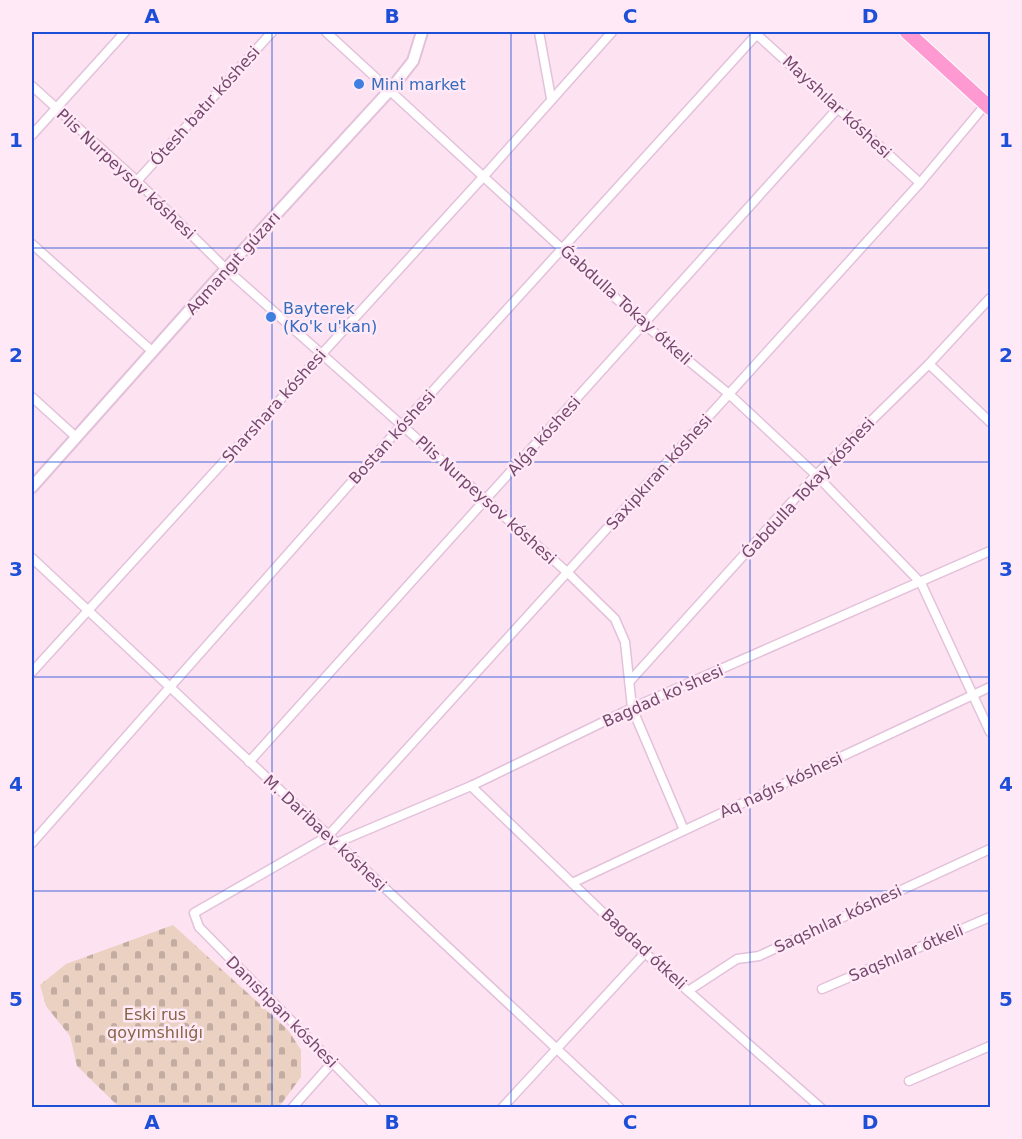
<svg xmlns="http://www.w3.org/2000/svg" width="1022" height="1139" font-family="'DejaVu Sans',sans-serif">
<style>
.cemetery{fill:url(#cemetery-stones)}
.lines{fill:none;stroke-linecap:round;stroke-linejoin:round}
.minor-casing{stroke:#e3c1da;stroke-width:11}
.tertiary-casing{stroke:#e3c1da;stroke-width:14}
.primary-casing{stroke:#fff;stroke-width:16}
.minor{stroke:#fff;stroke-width:8}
.tertiary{stroke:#fff;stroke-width:10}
.primary{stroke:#fe99d2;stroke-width:14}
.grid{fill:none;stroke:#1d4ed8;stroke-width:1.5;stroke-opacity:0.55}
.shop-dot{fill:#3f7fe0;stroke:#ffe9f6;stroke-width:2}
.labels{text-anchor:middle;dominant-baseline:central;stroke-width:5;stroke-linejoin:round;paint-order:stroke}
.shop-label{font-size:16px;fill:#366cbe;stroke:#ffe9f6;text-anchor:start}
.street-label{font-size:16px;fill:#75486e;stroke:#ffe9f6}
.park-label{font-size:16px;fill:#886645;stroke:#ffe9f6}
.neatline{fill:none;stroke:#1d4ed8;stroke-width:2}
.grid-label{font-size:20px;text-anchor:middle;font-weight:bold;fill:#1d4ed8}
</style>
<defs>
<pattern id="cemetery-stones" width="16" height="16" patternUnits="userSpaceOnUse" patternTransform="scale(1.5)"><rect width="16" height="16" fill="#ebd1c1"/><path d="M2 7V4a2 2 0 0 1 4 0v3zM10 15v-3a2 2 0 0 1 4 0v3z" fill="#c3aca1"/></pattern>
</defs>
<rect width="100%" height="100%" fill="#fde2f2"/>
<polygon class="cemetery" points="173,925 288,1030 301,1050 301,1077 279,1107 119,1107 77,1066 70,1036 46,1006 40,985 66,964"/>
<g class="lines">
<defs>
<g id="minor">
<polyline points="326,32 645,325 729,394 816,475 921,583 990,732"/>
<polyline points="539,32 551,98"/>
<polyline points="754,32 920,183"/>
<polyline points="32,86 137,181 226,269 567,572 615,619 625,642 632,708 684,830"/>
<polyline points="32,135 125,32"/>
<polyline points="137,181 272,32"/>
<polyline points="32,244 153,352"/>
<polyline points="929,364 990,422"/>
<polyline points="32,397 76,437"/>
<polyline points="32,558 620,1108"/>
<polyline points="32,672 484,176 612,32"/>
<polyline points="630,681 816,475 929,364 990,298"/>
<polyline points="249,762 838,108"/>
<polyline points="471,786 645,953 821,1108"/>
<polyline points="32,843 402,425 757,34"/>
<polyline points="336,843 471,786 632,708 990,551"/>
<polyline points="572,883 990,687"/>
<polyline points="822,989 990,917"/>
<polyline points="688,991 737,959 759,956 990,849"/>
<polyline points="909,1081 990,1046"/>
<polyline points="292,1108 332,1063"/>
<polyline points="377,1108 199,927 194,913 328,836 729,394 920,183 986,104"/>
<polyline points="502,1108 645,953"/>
</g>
<polyline id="tertiary" points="32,487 226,269 390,90 413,61 422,32"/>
<polyline id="primary" points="907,32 990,108"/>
</defs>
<use href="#minor" class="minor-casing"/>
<use href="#tertiary" class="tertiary-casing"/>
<use href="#primary" class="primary-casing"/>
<use href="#minor" class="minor"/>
<use href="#tertiary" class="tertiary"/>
<use href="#primary" class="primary"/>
</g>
<path class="grid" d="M 272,32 L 272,1108M 511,32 L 511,1108M 750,32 L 750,1108M 32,248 L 990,248M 32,462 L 990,462M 32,677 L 990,677M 32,891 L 990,891"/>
<g class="shop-dot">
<circle cx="359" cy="84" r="6"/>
<circle cx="271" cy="317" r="6"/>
</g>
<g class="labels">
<g class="shop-label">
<text x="371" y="84">Mini market</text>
<text x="283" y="308">Bayterek<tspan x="283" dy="18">(Ko'k u'kan)</tspan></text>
</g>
<g class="street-label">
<text transform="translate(205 106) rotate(-48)">Ótesh batır kóshesi</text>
<text transform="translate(837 107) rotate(43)">Mayshılar kóshesi</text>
<text transform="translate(126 174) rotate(43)">Plis Nurpeysov kóshesi</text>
<text transform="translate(233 263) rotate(-48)">Aqmangıt gúzarı</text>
<text transform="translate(626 305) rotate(42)">Ǵabdulla Tokay ótkeli</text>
<text transform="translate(274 406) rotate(-48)">Sharshara kóshesi</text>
<text transform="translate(544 436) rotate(-48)">Alǵa kóshesi</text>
<text transform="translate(392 437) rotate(-48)">Bostan kóshesi</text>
<text transform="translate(659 472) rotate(-48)">Saxipkıran kóshesi</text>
<text transform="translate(808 488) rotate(-47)">Ǵabdulla Tokay kóshesi</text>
<text transform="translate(486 500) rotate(42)">Plis Nurpeysov kóshesi</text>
<text transform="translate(663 696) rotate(-24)">Bagdad ko'shesi</text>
<text transform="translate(781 785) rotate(-25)">Aq naǵıs kóshesi</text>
<text transform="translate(325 833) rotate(43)">M. Daribaev kóshesi</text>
<text transform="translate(838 919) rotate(-25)">Saqshılar kóshesi</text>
<text transform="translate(644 949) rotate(43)">Bagdad ótkeli</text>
<text transform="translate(906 953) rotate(-23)">Saqshılar ótkeli</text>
<text transform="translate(282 1012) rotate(45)">Danıshpan kóshesi</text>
</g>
<g class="park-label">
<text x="155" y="1014">Eski rus<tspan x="155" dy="18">qoyımshılıǵı</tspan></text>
</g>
</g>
<rect width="1022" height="1139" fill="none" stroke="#ffe9f6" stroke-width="66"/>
<rect x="33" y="33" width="956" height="1073" class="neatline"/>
<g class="grid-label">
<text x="152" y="23">A</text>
<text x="392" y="23">B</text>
<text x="630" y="23">C</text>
<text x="870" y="23">D</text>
<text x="16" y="147">1</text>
<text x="1006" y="147">1</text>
<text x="16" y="362">2</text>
<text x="1006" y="362">2</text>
<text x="16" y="576">3</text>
<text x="1006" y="576">3</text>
<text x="16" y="791">4</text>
<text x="1006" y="791">4</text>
<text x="16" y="1006">5</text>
<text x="1006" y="1006">5</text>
<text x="152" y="1129">A</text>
<text x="392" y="1129">B</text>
<text x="630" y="1129">C</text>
<text x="870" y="1129">D</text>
</g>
</svg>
